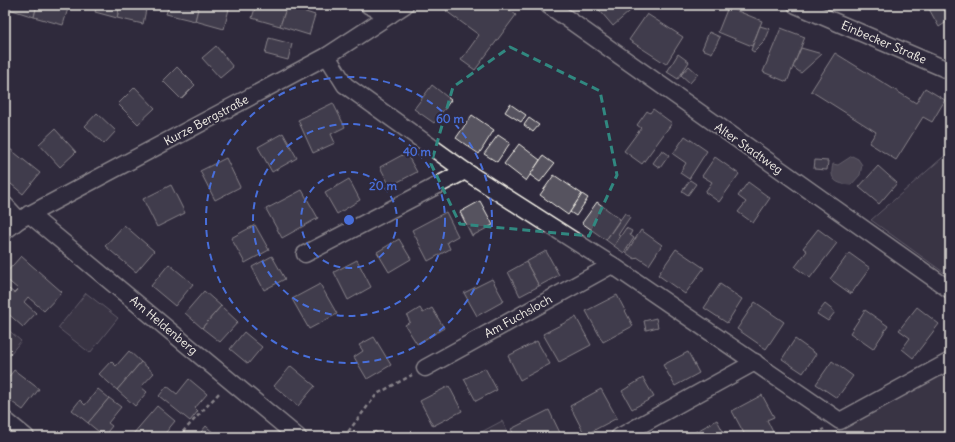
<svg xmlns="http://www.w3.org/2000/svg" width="955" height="442" font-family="Delius,sans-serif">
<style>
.green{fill:#454050;stroke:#9c989c}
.water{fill:#6a6670;stroke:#a19ea0}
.building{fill:#56525f;stroke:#f4f1e8}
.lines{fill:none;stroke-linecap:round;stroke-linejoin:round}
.minor-casing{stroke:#f4f1e8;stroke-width:19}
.path{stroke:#f4f1e8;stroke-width:2.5;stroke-dasharray:4 3;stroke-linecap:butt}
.minor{stroke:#2f2a3d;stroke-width:16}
.marked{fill:none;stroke:#318880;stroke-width:3;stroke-dasharray:8 5;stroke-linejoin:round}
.ring{fill:none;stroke:#486fdb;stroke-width:2;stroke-dasharray:7 5}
.labels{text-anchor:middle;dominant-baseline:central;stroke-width:4;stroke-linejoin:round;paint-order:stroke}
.street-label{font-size:12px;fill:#f4f1e8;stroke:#2f2a3d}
.centre{fill:#486fdb;stroke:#2f2a3d;stroke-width:2}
.ring-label{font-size:12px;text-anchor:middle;font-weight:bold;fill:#486fdb;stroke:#2f2a3d;stroke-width:4;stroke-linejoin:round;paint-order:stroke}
</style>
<rect width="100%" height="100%" fill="#2f2a3d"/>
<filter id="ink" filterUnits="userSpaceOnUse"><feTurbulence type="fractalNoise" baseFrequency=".025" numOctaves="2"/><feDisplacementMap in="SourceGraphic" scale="8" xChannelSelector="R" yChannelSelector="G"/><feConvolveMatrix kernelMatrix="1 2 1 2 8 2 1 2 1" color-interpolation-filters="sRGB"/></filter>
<g filter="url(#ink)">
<g class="green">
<polygon points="950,151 950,277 871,220"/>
<polygon points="86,293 118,318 90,353 58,328"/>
<polygon points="5,327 21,341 5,360"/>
<polygon points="950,369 950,437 827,437 845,427"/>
<polygon points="502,421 510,437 472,437"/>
</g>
<path class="water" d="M 852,156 L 858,159 L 862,165 L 860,175 L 851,185 C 836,184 829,180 833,164 L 838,165 Z"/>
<g class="building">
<polygon points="7,5 37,5 34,17 6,8"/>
<polygon points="37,5 69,5 63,25 34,17"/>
<polygon points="97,5 120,5 117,18 95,12"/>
<polygon points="120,5 147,5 143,24 117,18"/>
<polygon points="169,5 199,5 195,21 166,14"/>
<polygon points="199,5 215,5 229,9 224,29 195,21"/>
<polygon points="256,5 287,6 280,26 252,18"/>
<polygon points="450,5 503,5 516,15 475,70 461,60 479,35 446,11"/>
<polygon points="595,5 637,5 613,26"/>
<polygon points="935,5 950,5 950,20 939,27 929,9"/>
<polygon points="287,6 315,15 309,35 280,26"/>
<polygon points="728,7 762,21 752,46 718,32"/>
<polygon points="647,14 683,37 666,64 629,40"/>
<polygon points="760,26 770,29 765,41 754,52 751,50"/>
<polygon points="781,28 805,37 787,82 763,72"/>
<polygon points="709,32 720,37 712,53 702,49"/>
<polygon points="269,38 292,44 288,60 265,54"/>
<polygon points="216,46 233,67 220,78 202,58"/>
<polygon points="801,48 822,54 801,73 793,67"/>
<polygon points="835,53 916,103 925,88 945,100 932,122 923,117 896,160 869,143 876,132 811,91"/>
<polygon points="678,54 689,62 678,79 667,72"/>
<polygon points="689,66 698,74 690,83 681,75"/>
<polygon points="177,67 195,85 181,99 163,81"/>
<polygon points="432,85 451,100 434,123 414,109"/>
<polygon points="135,87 155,108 138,124 118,104"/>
<polygon points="333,103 345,127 331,134 335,143 313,153 298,120"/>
<polygon points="510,104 526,115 521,122 505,112"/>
<polygon points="653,109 672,123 642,164 624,151 641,128 637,125 647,111 650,113"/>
<polygon points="97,113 116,131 104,144 85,126"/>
<polygon points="472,115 494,130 479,154 456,138"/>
<polygon points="529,118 539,125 533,132 524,125"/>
<polygon points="55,129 76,152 60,167 39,144"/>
<polygon points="283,133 297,158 272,172 258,147"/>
<polygon points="498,135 510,143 497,162 484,154"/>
<polygon points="685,136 707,151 689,179 680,173 686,163 673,154"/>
<polygon points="519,144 540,160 526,181 504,164"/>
<polygon points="10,149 40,173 23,194 5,179 5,155"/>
<polygon points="662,150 669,155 660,168 653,163"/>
<polygon points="406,153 417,172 390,186 380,167"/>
<polygon points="543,156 554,164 540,182 530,175"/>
<polygon points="715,157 739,174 719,202 705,192 712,182 702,176"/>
<polygon points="226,158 240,187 215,200 200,171"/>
<polygon points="815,160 828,161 827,170 814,169"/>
<polygon points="878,166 897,183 879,204 859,187"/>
<polygon points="554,175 582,194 568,215 540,195"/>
<polygon points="349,179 360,200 337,214 325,193"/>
<polygon points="690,180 696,184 688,195 682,191"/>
<polygon points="748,182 770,198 753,223 738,212 746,202 738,196"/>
<polygon points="171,185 185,213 157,227 143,199"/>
<polygon points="302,190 318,218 282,238 266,209"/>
<polygon points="582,194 588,198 576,216 570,212"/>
<polygon points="480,201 493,225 472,236 460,212"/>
<polygon points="597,202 620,219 606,240 582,223"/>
<polygon points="446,212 458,236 447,242 450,249 428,261 412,230"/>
<polygon points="625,213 630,217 618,235 620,236 614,246 606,240"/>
<polygon points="124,225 154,251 136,272 105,246"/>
<polygon points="255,225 269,250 245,263 231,238"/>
<polygon points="626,228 632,231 630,235 634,238 624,253 614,246"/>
<polygon points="818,229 837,243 810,278 795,267 807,251 803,248"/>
<polygon points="641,230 662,245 649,265 637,257 635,259 626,253"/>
<polygon points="399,239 411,259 389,272 377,252"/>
<polygon points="676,249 704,268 685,294 658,275"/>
<polygon points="546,251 559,275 539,286 526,262"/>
<polygon points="849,253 870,268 851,294 830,279"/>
<polygon points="21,256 62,292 44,311 28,297 24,302 36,313 23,327 5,311 5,293 9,289 14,293 18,289 5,278 5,274"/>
<polygon points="272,256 285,279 264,290 252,267"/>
<polygon points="357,260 371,287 348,300 334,272"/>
<polygon points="526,262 539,286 520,296 508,272"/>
<polygon points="169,264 193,284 175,306 151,286"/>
<polygon points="492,279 504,301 477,316 464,293"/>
<polygon points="320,284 337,314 309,329 292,299"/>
<polygon points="720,284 742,299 727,323 704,308"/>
<polygon points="204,291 221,306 202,328 185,313"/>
<polygon points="617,295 633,326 603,342 586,311"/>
<polygon points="755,302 784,322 766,349 737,329"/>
<polygon points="825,304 835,312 828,321 817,314"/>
<polygon points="221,306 238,322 220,342 202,328"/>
<polygon points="917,307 939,324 913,358 902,349 910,338 899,330"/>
<polygon points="420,308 423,313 432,308 444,328 417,344 405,325 410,322 407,316"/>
<polygon points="865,310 888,326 873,349 850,333"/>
<polygon points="576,317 591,345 559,362 543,334"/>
<polygon points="656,318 658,327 646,330 644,321"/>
<polygon points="244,332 262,347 248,364 230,349"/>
<polygon points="374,337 391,365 367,379 354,357 363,351 359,345"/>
<polygon points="795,339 816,354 803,373 782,359"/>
<polygon points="537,341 550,364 520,380 508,356"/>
<polygon points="129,351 141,362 117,390 99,374 111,361 116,366"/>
<polygon points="688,352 699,373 675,386 663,365"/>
<polygon points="832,361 853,376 837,398 816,384"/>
<polygon points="141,362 154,373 141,387 147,392 135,406 117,390"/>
<polygon points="291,366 315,386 298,406 274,386"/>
<polygon points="485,368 497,390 476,401 464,379"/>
<polygon points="14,370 39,389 23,410 5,397 5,382"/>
<polygon points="643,378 654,397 632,409 622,391"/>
<polygon points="189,379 207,394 195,408 198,411 190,421 159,396 167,386 177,394"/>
<polygon points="449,386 462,411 433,426 420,401"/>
<polygon points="98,389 109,398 88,423 72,410 80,400 85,405"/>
<polygon points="601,389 617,418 585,435 570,406"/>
<polygon points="762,395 774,417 767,420 773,432 764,437 746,437 732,411"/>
<polygon points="109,398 121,407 108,423 112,426 104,436 88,423"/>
<polygon points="157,406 175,421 162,437 137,437 133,434"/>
<polygon points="549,410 562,437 515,437 511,429"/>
<polygon points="717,420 726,437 686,437"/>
<polygon points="206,426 218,437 188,437 192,433 197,437"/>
<polygon points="375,431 382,437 369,437"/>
</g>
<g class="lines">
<defs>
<g id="minor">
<polyline points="368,5 390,15"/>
<polyline points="548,5 950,290"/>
<polyline points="796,5 950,71"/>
<polyline points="327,56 345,85 465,171 612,265 840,421 950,361"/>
<polyline points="5,205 19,220"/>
<polyline points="29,214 298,437"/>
<polyline points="5,231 19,220 327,56 405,5"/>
<polyline points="305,254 465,171"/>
<polyline points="425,368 612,265"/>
<polyline points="5,420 26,437"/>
<polyline points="619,437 755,362"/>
</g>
</defs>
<use href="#minor" class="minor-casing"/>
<g class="path">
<polyline points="178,437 221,391"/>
<polyline points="344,437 377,394 412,375"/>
<polyline points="810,437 824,429"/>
</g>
<use href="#minor" class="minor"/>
</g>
</g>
<path d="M0 0H955V442H0ZM 510,47 L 600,91 L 617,175 L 589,236 L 460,224 L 431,164 L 453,87 Z" fill="#2f2a3d" fill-opacity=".55" fill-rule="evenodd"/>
<path class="marked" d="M 510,47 L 600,91 L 617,175 L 589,236 L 460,224 L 431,164 L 453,87 Z"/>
<g class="ring">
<circle cx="349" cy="220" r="48"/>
<circle cx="349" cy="220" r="96"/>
<circle cx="349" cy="220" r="143"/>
</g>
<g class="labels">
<g class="street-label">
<text transform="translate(884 42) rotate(23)">Einbecker Straße</text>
<text transform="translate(206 120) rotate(-28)">Kurze Bergstraße</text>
<text transform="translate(749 148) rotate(35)">Alter Stadtweg</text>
<text transform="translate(518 316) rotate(-29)">Am Fuchsloch</text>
<text transform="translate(164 325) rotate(40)">Am Heldenberg</text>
</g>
</g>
<circle cx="349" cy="220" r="6" class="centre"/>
<g class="ring-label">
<text x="450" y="123">60 m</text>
<text x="417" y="156">40 m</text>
<text x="383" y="190">20 m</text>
</g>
<rect width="955" height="442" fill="none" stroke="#2f2a3d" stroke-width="20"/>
<rect x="10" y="10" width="935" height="422" fill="none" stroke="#f4f1e8" stroke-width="1.5" filter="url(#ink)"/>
</svg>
